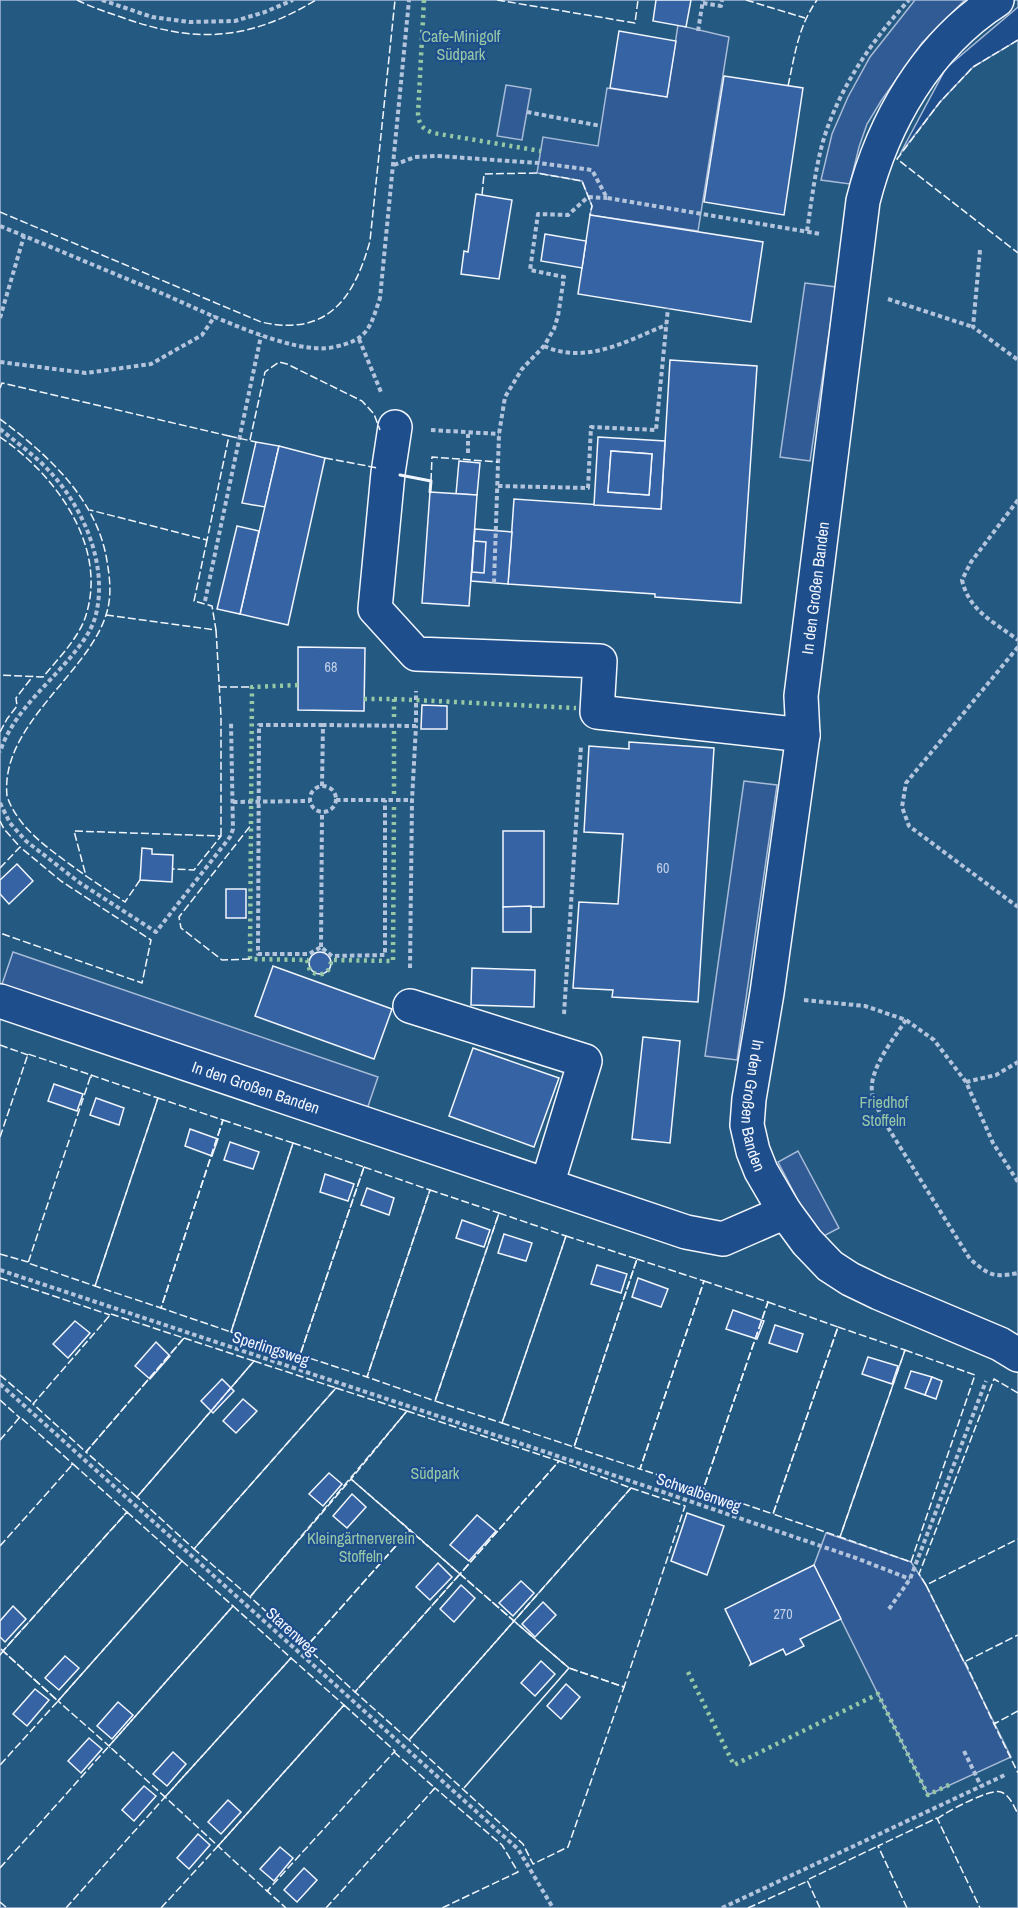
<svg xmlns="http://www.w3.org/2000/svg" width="1018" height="1908" font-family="'Archivo Narrow',sans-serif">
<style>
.green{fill:#245a82;stroke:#a8bbd7;stroke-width:1.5}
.parking{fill:#305b95;stroke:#a8bbd7;stroke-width:1.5}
.building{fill:#3563a3;stroke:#f2f6ff;stroke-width:1.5;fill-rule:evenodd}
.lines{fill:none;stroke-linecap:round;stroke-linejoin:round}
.minor-casing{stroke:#f2f6ff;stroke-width:36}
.path{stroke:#b3c4dc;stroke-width:4;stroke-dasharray:4.5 3;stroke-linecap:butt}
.minor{stroke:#1f4e8c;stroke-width:33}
.hedge{stroke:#97c8a6;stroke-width:4.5;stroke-dasharray:3 4.5;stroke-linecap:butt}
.fence{stroke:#f2f6ff;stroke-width:1.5;stroke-dasharray:8 3;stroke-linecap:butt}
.wall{stroke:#f2f6ff;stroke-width:3}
.labels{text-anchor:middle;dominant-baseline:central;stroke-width:4.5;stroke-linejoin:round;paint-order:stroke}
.number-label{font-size:14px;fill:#c3d1e8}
.park-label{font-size:16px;fill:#97c8a6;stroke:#1f4e8c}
.street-label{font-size:16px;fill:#f2f6ff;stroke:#1f4e8c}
</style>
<rect width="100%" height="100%" fill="#1f4e8c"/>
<polygon class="green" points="0,0 1018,0 1018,7 946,68 900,154 940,102 973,67 1018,40 1018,1908 0,1908"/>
<g class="parking">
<polygon points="915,0 965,0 922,43 881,101 867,124 859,147 850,184 821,180 832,134 848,97 870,57"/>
<polygon points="678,25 729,37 698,231 590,215 592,206 582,181 537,173 543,137 598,146 607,88 667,97"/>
<polygon points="506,85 531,89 522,140 497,136"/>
<polygon points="805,283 836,287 810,461 780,457"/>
<polygon points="744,781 777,785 737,1060 705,1056"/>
<polygon points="13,952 378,1077 366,1112 1,987"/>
<polygon points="798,1151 839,1228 818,1239 778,1162"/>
<polygon points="826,1533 911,1562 926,1585 1011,1757 928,1795 814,1565"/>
</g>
<g class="building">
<polygon points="656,0 691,0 686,27 653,21"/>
<polygon points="619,31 676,41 667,97 610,88"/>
<polygon points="724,76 803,88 784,215 704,202"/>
<polygon points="476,194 512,200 499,279 461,274 464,251 468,252"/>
<polygon points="590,215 763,242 751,322 578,294"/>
<polygon points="545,234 586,241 582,268 541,261"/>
<polygon points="670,360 757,366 741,603 655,597 655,594 508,584 514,499 661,509"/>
<path d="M 598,437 L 665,441 L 661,509 L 594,505 ZM 611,451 L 652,454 L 649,495 L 608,492 Z"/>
<polygon points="256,442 279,446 265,507 242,503"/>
<polygon points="279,446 325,458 288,625 240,614"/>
<polygon points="611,451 652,454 649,495 608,492"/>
<polygon points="459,461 480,463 477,495 456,494"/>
<polygon points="430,492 477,495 469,606 422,603"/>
<polygon points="237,526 259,531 240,614 217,609"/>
<polygon points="475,529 512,532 508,584 471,581"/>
<polygon points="474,541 486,542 484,573 472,572"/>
<polygon points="298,647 365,648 364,711 298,710"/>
<polygon points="422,705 447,706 447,729 421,729"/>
<polygon points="629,742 714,748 698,1002 612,997 613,990 573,988 579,902 618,904 623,834 584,832 589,746 629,749"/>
<rect x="503" y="831" width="41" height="76"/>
<polygon points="142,848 152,849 152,854 173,855 172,882 140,880"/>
<polygon points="17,864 33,881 9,904 0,894 0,880"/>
<rect x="226" y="889" width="20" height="29"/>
<polygon points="531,906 531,932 503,932 503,907"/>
<circle cx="320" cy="963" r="11"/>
<polygon points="273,966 392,1009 374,1059 255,1016"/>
<polygon points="472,968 535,970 534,1007 471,1005"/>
<polygon points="643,1037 680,1041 670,1143 632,1139"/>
<polygon points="473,1048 559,1078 534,1147 449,1116"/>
<polygon points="54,1084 83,1094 77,1111 48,1101"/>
<polygon points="96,1098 124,1108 119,1125 90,1115"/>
<polygon points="190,1129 218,1139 212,1156 185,1146"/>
<polygon points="230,1142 259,1152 253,1169 224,1160"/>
<polygon points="325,1174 354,1184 348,1201 320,1192"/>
<polygon points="367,1188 394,1198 389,1215 361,1205"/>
<polygon points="462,1220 490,1230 484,1247 456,1238"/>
<polygon points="504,1234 532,1243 526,1261 498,1253"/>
<polygon points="597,1265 627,1274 621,1293 591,1284"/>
<polygon points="638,1278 668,1289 661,1307 632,1297"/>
<polygon points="733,1310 764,1321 757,1339 726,1329"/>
<polygon points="75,1321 90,1333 68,1358 53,1344"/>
<polygon points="775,1325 803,1334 797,1352 769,1343"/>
<polygon points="156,1342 170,1356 150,1379 135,1366"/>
<polygon points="868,1357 898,1366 892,1384 862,1374"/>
<polygon points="911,1371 932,1377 925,1395 905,1388"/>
<polygon points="932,1377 942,1381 936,1399 925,1395"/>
<polygon points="222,1379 234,1391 213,1413 201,1401"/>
<polygon points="243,1399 257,1411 236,1433 223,1421"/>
<polygon points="329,1473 342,1484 323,1506 309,1494"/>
<polygon points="352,1494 366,1507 347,1528 333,1516"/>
<polygon points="687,1513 724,1526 707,1575 671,1561"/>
<polygon points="477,1515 496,1531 469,1561 450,1545"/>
<polygon points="438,1563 452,1577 430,1600 416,1587"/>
<polygon points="814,1565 841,1619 800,1639 804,1646 786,1655 783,1649 750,1665 751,1663 725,1609"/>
<polygon points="521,1581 534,1593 513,1616 499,1603"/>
<polygon points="461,1585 475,1598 454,1622 440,1609"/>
<polygon points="543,1602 556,1615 535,1637 522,1624"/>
<polygon points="13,1606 26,1619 5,1642 0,1637 0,1621"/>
<polygon points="65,1656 79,1668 59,1690 45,1678"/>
<polygon points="541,1661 555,1674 535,1696 521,1683"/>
<polygon points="566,1684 580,1697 561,1719 547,1706"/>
<polygon points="35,1689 49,1700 27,1726 13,1714"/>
<polygon points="118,1702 133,1715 112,1739 97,1726"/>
<polygon points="89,1738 102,1749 81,1773 68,1761"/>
<polygon points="173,1752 186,1764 167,1786 153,1774"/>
<polygon points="144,1786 156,1796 134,1821 122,1810"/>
<polygon points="228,1800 241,1812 221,1834 208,1822"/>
<polygon points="198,1834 210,1845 189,1869 177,1858"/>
<polygon points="280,1847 293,1858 274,1881 260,1869"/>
<polygon points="304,1868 317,1880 297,1902 284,1890"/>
</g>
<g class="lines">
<defs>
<g id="minor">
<path id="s1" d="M 997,0 C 927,45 883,122 863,201 L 801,696 L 803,735 L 767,993 L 749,1099 L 747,1125 L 753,1151 L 761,1171 L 785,1212 L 807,1242 L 830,1266 L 850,1279 L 879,1293 L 1000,1344 L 1018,1355"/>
<polyline points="395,427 388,473 375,609 416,654 600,661 597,712 803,735"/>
<path id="s2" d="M 0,1001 L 686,1232 L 723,1239 L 785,1212"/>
<polyline points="410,1006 585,1061 547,1185"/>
</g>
</defs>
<use href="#minor" class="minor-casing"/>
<g class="path">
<polyline points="102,0 152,17 189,22 235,21 265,12 293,0"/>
<polyline points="703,3 721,6 722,0"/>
<polyline points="698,31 703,0"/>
<polyline points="527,112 601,126"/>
<polyline points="394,165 415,157 437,156 539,163 592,170 607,198 821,234"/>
<path d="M 0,226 C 54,248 107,271 161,293 C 201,310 293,357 334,347 C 368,340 370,328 380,298 L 409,0"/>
<path d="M 807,231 C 811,205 814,179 820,153 C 833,97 870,42 909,0"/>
<polyline points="980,250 973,327 1018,360"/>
<polyline points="888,299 973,327"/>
<polyline points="0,318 24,236"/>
<polyline points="359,339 381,392"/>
<path d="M 544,346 C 586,365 627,341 666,325"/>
<polyline points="0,362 86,373 151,364 202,335 215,316"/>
<path d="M 0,429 C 17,443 37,457 52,474 C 85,511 109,568 95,618 C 91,631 82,643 74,653 C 48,685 13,712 0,752"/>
<polyline points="431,430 499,434"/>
<polyline points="468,453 468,434"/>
<polyline points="498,486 588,488 591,427 656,430 668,308"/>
<path d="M 1018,500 L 971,562 L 962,580 C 969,611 994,622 1018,640"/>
<polyline points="494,583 499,434 505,397 522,369 544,346 554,329 558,316 564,277 530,270 538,214 568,215 588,197 607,198"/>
<polyline points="205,601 261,336"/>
<polyline points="1018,647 906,783 902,807 909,826 1018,907"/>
<polyline points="323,725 259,725 258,954 309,954 321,947 332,956 385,955 385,800"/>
<polyline points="322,786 323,725 416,726 416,691"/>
<circle cx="323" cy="799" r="13"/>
<polyline points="336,800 412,800"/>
<polyline points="233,802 310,801"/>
<polyline points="0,803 10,823 26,841 80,883 156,932 230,837 233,829 231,723"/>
<polyline points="321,947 322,812"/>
<polyline points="410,968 412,800 416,726"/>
<polyline points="804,1000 865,1006 906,1020 934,1040 966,1082 993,1143 1018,1182"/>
<polyline points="564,1014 581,746"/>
<path d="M 906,1020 C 894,1038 869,1069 872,1092 C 873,1100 879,1110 882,1118 L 970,1259 C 989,1275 993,1278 1018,1273"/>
<polyline points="966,1082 996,1075 1018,1062"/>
<polyline points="0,1270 534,1448 856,1558 910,1579"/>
<polyline points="0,1384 518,1849 553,1908"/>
<polyline points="889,1609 910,1579 986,1381"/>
<polyline points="964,1751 981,1786"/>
<polyline points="722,1908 1007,1774"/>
</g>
<use href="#minor" class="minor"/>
<g class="hedge">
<path d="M 424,0 L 418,114 C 419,125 423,129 433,133 L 541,151"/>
<path d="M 298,685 L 252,687 L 250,959 L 307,960 L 310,971 C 321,978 331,973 331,960 L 393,961 L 394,806"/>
<polyline points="364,699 394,699 394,720"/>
<polyline points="394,699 576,708"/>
<polyline points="394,794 394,731"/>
<polyline points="688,1672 734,1765 878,1694 928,1795 953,1783"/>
</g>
<g class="fence">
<path d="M 77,0 C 91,7 106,12 121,17 C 195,44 248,41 316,0"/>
<polyline points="497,0 635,23 638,0"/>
<polyline points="746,0 805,18"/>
<polyline points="1018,40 973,67 940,102 897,159 1018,253"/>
<path d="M 788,86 C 795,54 798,27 817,0"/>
<polyline points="482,195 484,174 537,173 582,181 592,206 590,215"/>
<path d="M 0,212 L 261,322 C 327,337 354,299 370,241 L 395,0"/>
<polyline points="0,388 2,383 229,436 207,540 90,510"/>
<path d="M 0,419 C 48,455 97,499 107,561 C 110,579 112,597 106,615 C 87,675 0,725 7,796 C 19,832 57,854 86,876"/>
<polyline points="229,436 256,442"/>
<path d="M 0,437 C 56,475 111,549 84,621 C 75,642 57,660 43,677 L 0,675"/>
<polyline points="250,440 265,372 279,362 287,364 362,401 374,414 380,430"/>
<polyline points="325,458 378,468"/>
<polyline points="431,481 432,457 498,462"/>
<polyline points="106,615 216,630 212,606 194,601 207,540"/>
<polyline points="216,630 221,716 221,836"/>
<polyline points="219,687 252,687"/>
<polyline points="0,732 7,719 17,706 16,698 33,676"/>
<polyline points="0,821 4,829 20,847"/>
<polyline points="0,868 20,847 61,881 151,940 142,983 0,933"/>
<polyline points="140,880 125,902 86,876 74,831 221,836 194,870 172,869"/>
<polyline points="250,959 222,960 181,928 179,917 251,825"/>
<polyline points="0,1045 28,1055"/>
<polygon points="91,1075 158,1098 95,1286 28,1263"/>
<polygon points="158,1098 223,1120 161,1308 95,1286"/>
<polygon points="223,1120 293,1143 231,1332 161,1308"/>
<polyline points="0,1137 28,1054 91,1075 91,1078"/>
<polygon points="293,1143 364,1167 300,1355 231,1332"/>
<polygon points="364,1167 430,1190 367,1377 300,1355"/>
<polygon points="430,1190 499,1213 435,1401 367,1377"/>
<polygon points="499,1213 566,1236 502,1423 435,1401"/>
<polygon points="566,1236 637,1259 574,1447 502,1423"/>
<polyline points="0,1254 28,1262"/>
<polygon points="637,1259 704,1281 640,1469 574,1447"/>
<polyline points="0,1278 110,1315"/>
<polygon points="704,1281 768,1302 703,1490 640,1469"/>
<polygon points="768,1302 838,1327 773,1514 703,1490"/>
<polygon points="111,1314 184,1338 86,1452 33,1404"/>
<polygon points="838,1327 905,1350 840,1537 773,1514"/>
<polygon points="184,1338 254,1361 137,1497 86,1452"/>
<polygon points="905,1350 975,1375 911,1562 840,1537"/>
<polygon points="254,1361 336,1388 194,1549 137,1497"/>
<polyline points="0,1375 34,1404"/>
<polygon points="336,1388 407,1411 250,1597 194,1549"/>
<polyline points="1018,1393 994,1379 919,1574 926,1585 1018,1539"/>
<polyline points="0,1400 20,1418"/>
<polygon points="407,1411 559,1461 460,1574 351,1479"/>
<polyline points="0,1440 20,1417 73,1464 71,1465"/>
<polygon points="559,1461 631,1488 514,1621 460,1574"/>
<polygon points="351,1479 410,1530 306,1647 250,1597"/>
<polygon points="631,1488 685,1506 624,1687 569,1668 514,1621"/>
<polygon points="127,1512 182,1561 58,1701 3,1651"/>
<polygon points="410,1530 460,1574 355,1692 306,1647"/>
<polyline points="0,1546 73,1464 127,1512 3,1651 0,1648 3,1651 0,1655 3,1651 58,1701 0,1765"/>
<polygon points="182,1561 233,1606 109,1746 58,1701"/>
<polygon points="460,1574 514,1621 409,1740 355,1692"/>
<polyline points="926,1585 964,1662 1018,1635"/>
<polygon points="233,1606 291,1658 165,1797 109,1746"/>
<polygon points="291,1658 344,1705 218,1846 165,1797"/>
<polyline points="965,1662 994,1724 1018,1711"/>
<polygon points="344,1705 395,1751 267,1891 218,1846"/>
<polyline points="996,1722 994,1724 1018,1773"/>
<polyline points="464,1788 569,1668 514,1621 409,1740 523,1844 533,1864 568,1847 624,1687 569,1668 464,1788"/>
<polyline points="433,1790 435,1788 502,1845 518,1872 442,1908"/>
<path d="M 937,1819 C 946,1812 990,1788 1001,1792 C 1010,1795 1014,1807 1018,1814"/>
<polyline points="0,1868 109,1746 110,1748"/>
<polyline points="269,1890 267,1891 286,1908"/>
<polyline points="0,1902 7,1908"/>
<polyline points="66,1908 165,1797 164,1796"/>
<polyline points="161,1908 218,1846 216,1844"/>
<polyline points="326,1908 435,1788 394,1752"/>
<polyline points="748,1908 808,1881"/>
<polyline points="820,1908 807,1880 878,1846 879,1848"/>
<polyline points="907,1908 878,1846 937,1818 980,1908"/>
</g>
<polyline class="wall" points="400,475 431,481 430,492"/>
</g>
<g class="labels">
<g class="number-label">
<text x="331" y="667">68</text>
<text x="663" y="868">60</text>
<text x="783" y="1614">270</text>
</g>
<g class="park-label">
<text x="461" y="36">Cafe-Minigolf<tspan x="461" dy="18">Südpark</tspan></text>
<text x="884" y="1102">Friedhof<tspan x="884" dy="18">Stoffeln</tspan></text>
<text x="435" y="1473">Südpark</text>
<text x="361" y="1538">Kleingärtnerverein<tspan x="361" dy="18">Stoffeln</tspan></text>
</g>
<g class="street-label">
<text transform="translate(815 588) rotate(-83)">In den Großen Banden</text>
<text stroke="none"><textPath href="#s2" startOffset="270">In den Großen Banden</textPath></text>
<text stroke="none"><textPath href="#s1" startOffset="1160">In den Großen Banden</textPath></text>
<text transform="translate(271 1348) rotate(18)">Sperlingsweg</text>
<text transform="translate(699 1492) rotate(19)">Schwalbenweg</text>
<text transform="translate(292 1631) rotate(42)">Starenweg</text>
</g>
</g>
</svg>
